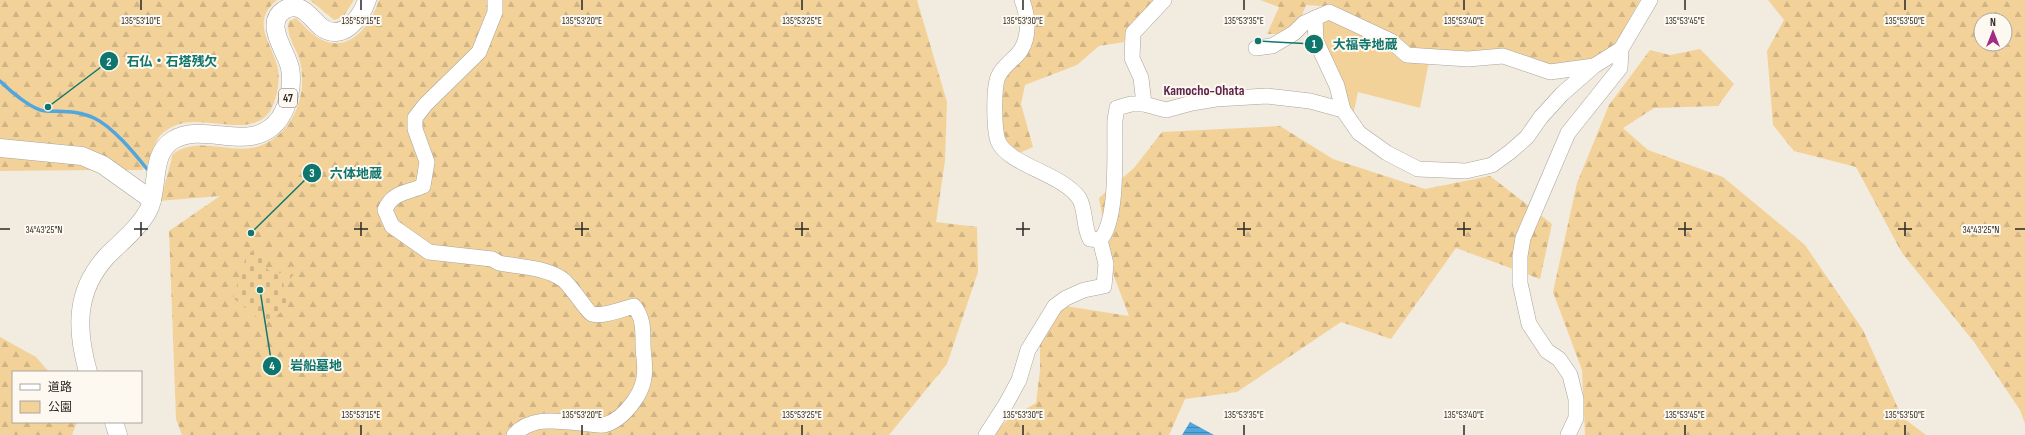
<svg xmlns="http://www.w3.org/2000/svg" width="2025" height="435" font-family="'Sofia Sans Condensed','Noto Sans JP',sans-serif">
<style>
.green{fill:#f3d29a}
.forest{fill:url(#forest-firs);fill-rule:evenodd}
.cemetery{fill:url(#cemetery-stones)}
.water{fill:url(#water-rules)}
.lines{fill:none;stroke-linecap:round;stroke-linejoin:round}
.stream{stroke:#51a6dd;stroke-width:3.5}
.minor-casing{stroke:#aaa499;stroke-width:16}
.major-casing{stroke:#aaa499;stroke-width:19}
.minor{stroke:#fff;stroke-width:15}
.major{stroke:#fff;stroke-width:18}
.ticks{fill:none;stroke:#2b2924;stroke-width:1.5}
.labels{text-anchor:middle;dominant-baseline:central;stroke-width:4;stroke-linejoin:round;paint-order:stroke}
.shield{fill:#fef9f0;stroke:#6a6761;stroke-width:1}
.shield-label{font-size:11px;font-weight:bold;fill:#2b2924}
.quarter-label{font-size:14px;font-weight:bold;fill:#5c234c;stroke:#fef9f0}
.ticks-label{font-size:10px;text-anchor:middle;fill:#2b2924;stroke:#fef9f0;stroke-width:4;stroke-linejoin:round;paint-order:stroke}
.leader{fill:none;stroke:#0f766e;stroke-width:1.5}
.callout-dot{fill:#0f766e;stroke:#fef9f0;stroke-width:1.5}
.mark-label{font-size:12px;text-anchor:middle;font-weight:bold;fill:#fff}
.callout-label{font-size:13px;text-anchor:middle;font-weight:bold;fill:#0f766e;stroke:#fef9f0;stroke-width:4;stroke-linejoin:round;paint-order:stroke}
</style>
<defs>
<pattern id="forest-firs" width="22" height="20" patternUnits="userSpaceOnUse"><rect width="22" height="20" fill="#f3d29a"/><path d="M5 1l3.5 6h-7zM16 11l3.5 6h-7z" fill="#d0b485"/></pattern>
<pattern id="cemetery-stones" width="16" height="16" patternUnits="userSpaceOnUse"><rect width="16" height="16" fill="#f3d29a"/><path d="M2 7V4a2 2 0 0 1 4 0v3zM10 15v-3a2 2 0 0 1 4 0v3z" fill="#d0b485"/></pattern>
<pattern id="water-rules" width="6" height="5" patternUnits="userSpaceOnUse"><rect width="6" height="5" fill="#51a6dd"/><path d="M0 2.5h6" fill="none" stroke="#4387b3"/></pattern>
</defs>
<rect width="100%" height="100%" fill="#f2ebe0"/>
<polygon class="green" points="1325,15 1429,61 1420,108 1358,92 1352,120 1330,70 1317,22"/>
<g class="forest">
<path d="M 0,0 L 277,0 C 249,23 273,44 278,69 C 280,83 277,99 270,111 C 250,141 200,111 172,127 C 162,132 156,138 154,149 C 153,153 153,158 151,161 C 149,164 145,167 142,170 L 122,170 L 0,141 Z"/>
<polygon points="310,0 354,0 343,17 334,20"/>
<path d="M 379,0 L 917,0 L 947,102 L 945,161 L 936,222 L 977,227 L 978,272 L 947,364 L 889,435 L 182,435 L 176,419 L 169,231 L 220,196 L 158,201 L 164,187 L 173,154 C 199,134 234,157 262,145 C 295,132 309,91 299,58 C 295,46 285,33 289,21 L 296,18 C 304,26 312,35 322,40 C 351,53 371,24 379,0 Z"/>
<path d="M 1026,0 L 1155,0 C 1145,12 1127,25 1124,42 L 1099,46 L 1077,65 L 1025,85 L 1021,104 L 1033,147 L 1017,154 L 1005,145 L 999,89 L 1007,70 L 1028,47 Z"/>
<polygon points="1260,0 1640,0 1615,45 1591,60 1561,65 1541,64 1469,52 1411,51 1335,7 1306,5 1301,18 1281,34 1267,34 1279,7"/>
<path d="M 1768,0 L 2025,0 L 2025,424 L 2020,410 L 1974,342 L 1902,253 L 1856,167 L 1794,151 L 1773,125 L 1767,51 L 1784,20 ZM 1981,20 L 2005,20 L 2005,44 L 1981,44 Z"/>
<polygon points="1700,49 1734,84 1718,106 1654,108 1623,128 1648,150 1723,177 1805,245 1863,330 1902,417 1926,435 1585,435 1582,370 1553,292 1577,183 1609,105 1650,50 1670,55"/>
<polygon points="1280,126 1333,159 1425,189 1490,176 1552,224 1540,279 1456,248 1391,339 1341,322 1237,392 1185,399 1169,435 992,435 1007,420 1036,403 1040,370 1040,336 1059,305 1129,316 1112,271 1099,198 1134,168 1162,132"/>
<polygon points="0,156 80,164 96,170 0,171"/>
<polygon points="0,337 36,357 49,372 13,372 13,422 77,422 72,435 0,435"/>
</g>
<polygon class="cemetery" points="254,249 260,251 267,269 274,274 287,272 291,266 298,270 288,281 283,282 288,306 273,319 258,318 233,298 246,257"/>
<polygon class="water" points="1190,422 1214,435 1182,435"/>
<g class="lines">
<path class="stream" d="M 0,81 C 9,90 33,111 46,111 C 62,112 78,110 94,118 C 113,127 134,153 147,169"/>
<defs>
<g id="minor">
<path d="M 495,0 L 495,12 L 479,52 L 425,105 L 415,118 L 415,129 L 427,162 L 423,186 C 407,193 392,192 385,210 L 392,226 L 429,252 L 492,259 L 499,263 C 519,267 544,267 562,279 C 571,285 587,312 592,314 C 604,317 622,309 634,306 C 647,323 641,337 644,358 C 646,375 644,387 634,401 C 627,411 616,422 604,425 C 600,426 593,424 589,424 C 563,422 533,414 514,435"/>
<path d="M 1022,0 C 1028,16 1030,35 1021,50 C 1015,59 1004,65 999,75 C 993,85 994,129 998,141 C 1008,165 1061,173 1079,198 C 1086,209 1083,226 1090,239 L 1100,240"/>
<polyline points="1315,18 1316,41 1337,86 1343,110"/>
<polyline points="1256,48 1272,46 1294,33 1304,23 1329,12 1391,41 1407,55 1468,59 1503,56 1550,72 1594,66"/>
<polyline points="1144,104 1141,78 1132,58 1133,33 1164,0"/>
<path d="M 1100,240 C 1119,220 1114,149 1115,120 L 1117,108 L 1131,104 L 1144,104 L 1166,110 L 1192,103 L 1216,99 L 1267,96 L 1310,101 L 1343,110 L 1359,133 L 1387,153 L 1418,169 L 1466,171 L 1492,165 L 1510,152 L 1527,137 L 1541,117 L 1562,94 L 1594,66 L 1621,49"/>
<polyline points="986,435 1006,404 1019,380 1028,350 1055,306 1066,298 1084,290 1104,286 1106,264 1100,240"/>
<polyline points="1568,435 1576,418 1576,399 1570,375 1559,359 1547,351 1529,324 1520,283 1520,256 1523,238 1568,133 1620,68 1621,49 1650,0"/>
</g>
<g id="major">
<polyline points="0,148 82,156 103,165 152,200"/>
<path d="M 88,372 C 76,329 75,291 107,256 C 122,241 139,228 149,209 C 159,188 150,154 173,140 C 206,120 252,157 280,118 C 289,104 293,84 290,68 C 287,52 263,24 284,10 C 289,7 295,6 301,9 C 309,13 314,21 321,27 C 342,43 361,18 367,0"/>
<polyline points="114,422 118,435"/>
</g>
</defs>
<use href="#minor" class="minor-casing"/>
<use href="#major" class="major-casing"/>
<use href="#minor" class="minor"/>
<use href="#major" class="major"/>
</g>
<path class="ticks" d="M 141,0 L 141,10M 361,0 L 361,10M 582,0 L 582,10M 802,0 L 802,10M 1023,0 L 1023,10M 1244,0 L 1244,10M 1464,0 L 1464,10M 1685,0 L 1685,10M 1905,0 L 1905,10M 141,222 L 141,236M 361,222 L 361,236M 582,222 L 582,236M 802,222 L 802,236M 1023,222 L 1023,236M 1244,222 L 1244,236M 1464,222 L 1464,236M 1685,222 L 1685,236M 1905,222 L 1905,236M 0,229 L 10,229M 134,229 L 148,229M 354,229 L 368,229M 575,229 L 589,229M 795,229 L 809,229M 1016,229 L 1030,229M 1237,229 L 1251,229M 1457,229 L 1471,229M 1678,229 L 1692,229M 1898,229 L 1912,229M 2015,229 L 2025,229M 361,425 L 361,435M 582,425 L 582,435M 802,425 L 802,435M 1023,425 L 1023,435M 1244,425 L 1244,435M 1464,425 L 1464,435M 1685,425 L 1685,435M 1905,425 L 1905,435"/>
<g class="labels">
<rect class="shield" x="279" y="89" width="18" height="18" rx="3"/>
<g class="shield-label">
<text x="288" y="98">47</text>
</g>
<g class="quarter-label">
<text x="1204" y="90">Kamocho-Ohata</text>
</g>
</g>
<g class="ticks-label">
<text x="141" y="24">135°53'10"E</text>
<text x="361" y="24">135°53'15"E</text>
<text x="582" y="24">135°53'20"E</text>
<text x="802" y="24">135°53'25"E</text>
<text x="1023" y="24">135°53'30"E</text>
<text x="1244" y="24">135°53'35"E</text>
<text x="1464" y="24">135°53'40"E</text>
<text x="1685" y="24">135°53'45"E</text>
<text x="1905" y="24">135°53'50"E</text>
<text x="44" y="233">34°43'25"N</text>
<text x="1981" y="233">34°43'25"N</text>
<text x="361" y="418">135°53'15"E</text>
<text x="582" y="418">135°53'20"E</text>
<text x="802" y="418">135°53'25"E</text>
<text x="1023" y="418">135°53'30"E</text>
<text x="1244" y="418">135°53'35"E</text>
<text x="1464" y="418">135°53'40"E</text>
<text x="1685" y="418">135°53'45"E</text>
<text x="1905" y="418">135°53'50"E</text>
</g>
<path class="leader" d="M1258 41L1314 44M48 107L109 61M251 233L312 173M260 290L272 366"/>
<g class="callout-dot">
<circle cx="1258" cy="41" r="4"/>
<circle cx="48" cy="107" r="4"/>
<circle cx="251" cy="233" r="4"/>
<circle cx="260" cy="290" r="4"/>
<circle cx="1314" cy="44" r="10"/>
<circle cx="109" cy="61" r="10"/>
<circle cx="312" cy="173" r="10"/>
<circle cx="272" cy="366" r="10"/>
</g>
<g class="mark-label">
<text x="1314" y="48">1</text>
<text x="109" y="66">2</text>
<text x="312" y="177">3</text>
<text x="272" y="370">4</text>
</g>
<g class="callout-label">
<text x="1365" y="49">大福寺地蔵</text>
<text x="172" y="66">石仏・石塔残欠</text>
<text x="356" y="178">六体地蔵</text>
<text x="316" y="370">岩船墓地</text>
</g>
<rect x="12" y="371" width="130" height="52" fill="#fef9f0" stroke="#aaa69e"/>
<rect x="20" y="384" width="20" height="6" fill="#ffffff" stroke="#aaa69e"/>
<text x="48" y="391" font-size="12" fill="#2b2924">道路</text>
<rect x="20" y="401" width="20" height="12" fill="#f3d29a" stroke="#aaa69e"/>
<text x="48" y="411" font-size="12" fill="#2b2924">公園</text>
<g transform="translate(1993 32)"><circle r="19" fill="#fef9f0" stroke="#aaa69e"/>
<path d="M0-3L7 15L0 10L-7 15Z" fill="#a22b84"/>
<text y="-6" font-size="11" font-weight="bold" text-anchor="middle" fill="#2b2924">N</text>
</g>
</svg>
